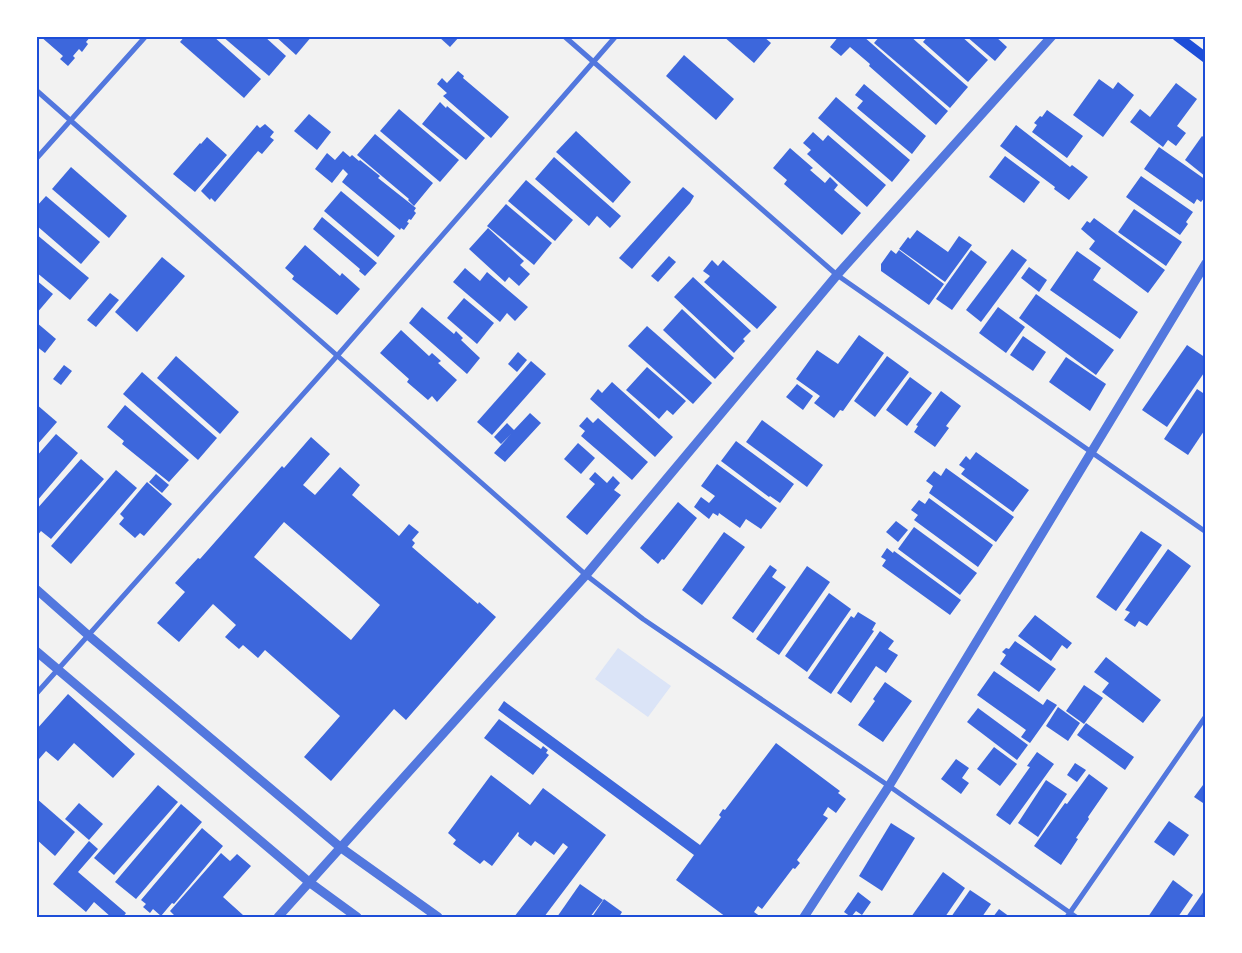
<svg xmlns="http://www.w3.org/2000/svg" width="1242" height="953" font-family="Signika,sans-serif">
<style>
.green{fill:#dbe4f7}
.building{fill:#3d67dc;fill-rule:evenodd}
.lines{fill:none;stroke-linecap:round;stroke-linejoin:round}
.minor{stroke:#5277de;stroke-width:5}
.tertiary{stroke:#5277de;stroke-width:9}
.secondary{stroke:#1d4ed8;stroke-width:10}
.neatline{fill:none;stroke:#1d4ed8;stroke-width:2}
</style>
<rect width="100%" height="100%" fill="#f2f2f2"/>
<polygon class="green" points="618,648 671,686 648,717 595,679"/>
<g class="building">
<polygon points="40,36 91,36 86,42 88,44 82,52 79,49 73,56 75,58 68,66 60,59 63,56"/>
<polygon points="185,36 213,36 261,79 244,98 180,42"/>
<polygon points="222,36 264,36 286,56 269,76"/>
<polygon points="275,36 312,36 296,55"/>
<polygon points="438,36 460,36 450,47"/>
<polygon points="723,36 763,36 771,43 754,63"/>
<polygon points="839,36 843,38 845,36 863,36 948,111 936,125 869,66 870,64 850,47 841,56 830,47"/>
<polygon points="880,36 910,36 968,87 950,108 874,43"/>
<polygon points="928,36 961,36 988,60 968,82 923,42"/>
<polygon points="966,36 995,36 1007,47 995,61"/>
<polygon points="684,55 734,99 716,120 666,76"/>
<polygon points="458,71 464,76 463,78 509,117 491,138 443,96 447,93 437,84 442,78 447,83"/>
<polygon points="1099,79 1113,89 1118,82 1134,95 1103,137 1073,115"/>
<polygon points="1176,83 1197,99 1177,126 1186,133 1176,146 1168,140 1163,147 1130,122 1140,109 1150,117"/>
<polygon points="864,84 926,136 912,154 857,108 863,101 855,95"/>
<polygon points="836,97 910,160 892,182 818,118"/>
<polygon points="440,102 446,108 447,106 485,138 466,160 422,124"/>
<polygon points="399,109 459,160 440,182 380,131"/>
<polygon points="1047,110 1083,136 1067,158 1032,132 1037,125 1034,123 1040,116 1042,117"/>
<polygon points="309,114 331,132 317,150 294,131"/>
<polygon points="265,124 274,132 270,137 274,140 262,154 258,151 215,202 211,198 210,200 201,191 257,125 260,128"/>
<polygon points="1016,125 1070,167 1072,165 1088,177 1069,200 1054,189 1055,187 1000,146"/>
<polygon points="576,131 631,182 613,203 556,152"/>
<polygon points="813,132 823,141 828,135 886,185 867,207 807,154 811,150 803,143"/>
<polygon points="375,134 433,183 414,206 408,200 409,199 357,155"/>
<polygon points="1202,136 1206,139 1206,177 1185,160"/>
<polygon points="207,137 227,155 195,192 173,174 200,143 201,144"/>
<polygon points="1159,147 1206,180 1206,196 1201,202 1197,199 1194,204 1144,169"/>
<polygon points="790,148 813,168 810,170 825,183 830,177 838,185 834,190 861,213 842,235 784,184 787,180 773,168"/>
<polygon points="343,151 350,157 352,155 359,161 360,160 380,176 378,178 416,208 414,211 416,213 411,220 409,219 407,222 409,223 404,230 401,228 400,230 342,182 348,174 343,169 332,183 315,169 327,153 335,160"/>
<polygon points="1005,156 1040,182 1024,203 989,177"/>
<polygon points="554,157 621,216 610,228 597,216 589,226 535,179"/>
<polygon points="71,167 127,216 109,238 52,189"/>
<polygon points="1141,176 1193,212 1186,222 1188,224 1180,235 1126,197"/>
<polygon points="526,180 573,220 555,241 508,201"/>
<polygon points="683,187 694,196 690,203 632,269 619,258"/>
<polygon points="341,191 395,236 378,257 324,211"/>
<polygon points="46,196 100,242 81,264 36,225 36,207"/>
<polygon points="506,204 552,243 534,265 487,226"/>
<polygon points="1134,209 1182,242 1166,266 1118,232"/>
<polygon points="322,217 377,263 365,276 359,271 360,269 313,229"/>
<polygon points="1094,218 1165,270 1148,293 1089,249 1095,241 1081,229 1087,221 1090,223"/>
<polygon points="488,228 524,261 520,265 530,274 519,286 509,277 505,282 469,249"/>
<polygon points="917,230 948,252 959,236 972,245 945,282 899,249 908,237 910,239"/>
<polygon points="36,234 89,278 70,300 36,272"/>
<polygon points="305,245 340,276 342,273 360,289 337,315 292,279 294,276 285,268"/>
<polygon points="1012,249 1027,260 981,322 966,310"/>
<polygon points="891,250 896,254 899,250 944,284 929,305 881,271 881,264"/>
<polygon points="971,250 987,262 952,310 936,299"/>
<polygon points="1077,251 1101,268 1093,280 1138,312 1120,339 1050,290"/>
<polygon points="669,256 676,262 658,282 651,276"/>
<polygon points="162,257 185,276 137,332 115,312"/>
<polygon points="712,260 718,266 723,260 777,307 757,329 704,282 710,276 703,271"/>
<polygon points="1029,267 1047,280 1039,292 1021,278"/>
<polygon points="465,268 480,281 487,272 528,307 515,321 507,313 500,322 453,282"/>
<polygon points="693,277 751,331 743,339 745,341 734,353 674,297"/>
<polygon points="36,280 53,294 36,314"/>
<polygon points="110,293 119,300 96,327 87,320"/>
<polygon points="1036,294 1114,350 1096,375 1019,318"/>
<polygon points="464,298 494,323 477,344 447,318"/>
<polygon points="422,307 454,334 456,331 463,338 461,340 480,358 467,374 409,323"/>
<polygon points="998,307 1025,327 1006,353 979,333"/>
<polygon points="682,309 734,358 715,379 663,330"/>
<polygon points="36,322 56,339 45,353 36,346"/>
<polygon points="647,326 712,383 693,404 628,346"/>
<polygon points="401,330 429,356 432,353 441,361 438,363 457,380 437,402 432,396 428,400 407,382 409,379 380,353"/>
<polygon points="859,335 884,353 843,411 840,410 834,418 814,403 820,396 796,379 817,350 838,364"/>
<polygon points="1023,336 1046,352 1033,371 1010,355"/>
<polygon points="1187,345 1206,358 1206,370 1167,427 1142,410"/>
<polygon points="518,352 527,360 517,372 508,364"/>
<polygon points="176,356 239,412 220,434 157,378"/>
<polygon points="887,356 909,372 875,417 854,401"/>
<polygon points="1066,357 1106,384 1090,411 1049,382"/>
<polygon points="531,361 546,374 492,435 477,422"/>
<polygon points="64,365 72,371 61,385 53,379"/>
<polygon points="647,367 686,401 673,415 667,410 659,419 626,390"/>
<polygon points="142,372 217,438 198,460 123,394"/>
<polygon points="910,377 932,393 907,426 886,410"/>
<polygon points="612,382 673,437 655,457 590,399 598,389 602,393"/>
<polygon points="797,384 813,396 803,410 786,397"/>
<polygon points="1197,389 1206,395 1206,428 1188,455 1164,439"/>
<polygon points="941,391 961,406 946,426 949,428 935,447 914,432 918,426 916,425"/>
<polygon points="36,404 57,422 36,446"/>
<polygon points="125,405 189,460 169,482 122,444 124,441 107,427"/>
<polygon points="530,413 541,423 505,462 494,453 511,434 501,444 494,437 507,423 514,430"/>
<polygon points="587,417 593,423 598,418 648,462 632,480 581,436 585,431 579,426"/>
<polygon points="762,420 823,465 807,487 746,442"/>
<polygon points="56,434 78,453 36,502 36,457"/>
<path d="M 311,437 L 330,454 L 303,485 L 315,495 L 340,467 L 360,485 L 352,495 L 399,536 L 409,524 L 419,532 L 412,540 L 415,543 L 412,547 L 478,604 L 479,602 L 496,617 L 406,720 L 394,709 L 331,781 L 304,757 L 340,716 L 265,650 L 258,658 L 243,645 L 239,649 L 225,637 L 236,625 L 213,604 L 179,642 L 157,623 L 185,592 L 175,583 L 198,558 L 200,559 L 282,466 L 284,468 ZM 284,522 L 380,605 L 351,640 L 254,557 Z"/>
<polygon points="736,441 794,484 780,503 770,496 769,497 721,461"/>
<polygon points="578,443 595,458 581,474 564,459"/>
<polygon points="976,452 1029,490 1013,512 961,474 965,469 959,465 966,456 970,460"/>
<polygon points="81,459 104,479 51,539 41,531 36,537 36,510"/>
<polygon points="717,464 777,508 761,529 746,519 740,528 719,513 718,516 713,513 709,519 694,507 701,497 709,503 715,496 701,486"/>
<polygon points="946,468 1014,517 996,542 929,493 933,486 926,481 934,471 941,476"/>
<polygon points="116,470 137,488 71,564 51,546"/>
<polygon points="595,472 607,483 613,476 620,483 614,490 621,495 587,535 566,517 595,484 589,479"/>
<polygon points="156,474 169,485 162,493 149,482"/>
<polygon points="147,482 172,504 144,536 140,533 135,538 119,524 124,518 120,514"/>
<polygon points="929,498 993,545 978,567 914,520 918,515 911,510 919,500 925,504"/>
<polygon points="678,502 697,518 664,560 662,559 658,564 640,548"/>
<polygon points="896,521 908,530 898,542 886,532"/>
<polygon points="914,527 977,573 960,595 898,549"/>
<polygon points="1141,531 1162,545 1116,611 1096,597"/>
<polygon points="724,532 745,547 702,605 682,590"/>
<polygon points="887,548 893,553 894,551 961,600 950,615 882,566 886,560 881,557"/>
<polygon points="1168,549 1191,566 1147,626 1139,621 1135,627 1124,620 1130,612 1125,610"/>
<polygon points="770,565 777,570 772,577 786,587 753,633 732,618"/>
<polygon points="807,566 830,582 779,655 756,639"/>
<polygon points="829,593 851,609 807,672 785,656"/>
<polygon points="858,612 876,623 872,630 874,631 831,694 808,678 851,616 854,618"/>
<polygon points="1035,615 1072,643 1067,649 1062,645 1051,661 1018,636"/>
<polygon points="880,631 894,641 888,649 898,655 886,673 876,666 851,703 837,693"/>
<polygon points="1015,641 1056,669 1039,692 1000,664 1006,655 1002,652 1006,648 1009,649"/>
<polygon points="1106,657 1161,700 1143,723 1102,692 1109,683 1094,672"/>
<polygon points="994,671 1043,705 1047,699 1057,705 1030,743 1021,737 1026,730 977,695"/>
<polygon points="885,682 912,701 883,742 858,725 875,701 873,699"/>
<polygon points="1084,685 1103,698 1084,724 1066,711"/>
<polygon points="68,694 135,754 113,778 74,743 58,761 46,751 39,759 36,757 36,730"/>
<polygon points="504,701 700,845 721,817 719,815 723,809 725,810 776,743 840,791 838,793 846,799 836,813 828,807 823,815 828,818 797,860 800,863 795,869 793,868 762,909 758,906 754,912 761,917 726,917 676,880 694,855 498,710"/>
<polygon points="1058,707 1080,723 1068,741 1046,726"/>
<polygon points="978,708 1028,745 1017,760 967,722"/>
<polygon points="499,719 541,749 543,746 548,750 546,753 549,755 533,775 484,738"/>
<polygon points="1086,723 1134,757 1125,770 1077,735"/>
<polygon points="994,747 1017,764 1000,786 977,769"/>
<polygon points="1037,752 1054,764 1010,825 996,815 1030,767 1027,766"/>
<polygon points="956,759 969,768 962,778 969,783 961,794 941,779"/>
<polygon points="1075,763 1086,770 1077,782 1067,775"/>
<polygon points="1089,774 1108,788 1088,817 1089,819 1076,838 1078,839 1061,865 1034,846 1065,803 1067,804"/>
<polygon points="491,775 530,805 543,788 606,835 544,917 514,917 568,847 563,843 554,855 535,841 531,846 518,836 519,833 518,832 492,866 484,860 480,864 453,844 456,840 448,833"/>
<polygon points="1046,780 1067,794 1038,837 1018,823"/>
<polygon points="1206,781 1206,805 1194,797"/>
<polygon points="158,785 178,802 114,875 94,858"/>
<polygon points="36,798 75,832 55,856 36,839"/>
<polygon points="79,803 103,824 89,840 65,819"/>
<polygon points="181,804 202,822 136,899 115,882"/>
<polygon points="1169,821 1189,835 1174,856 1154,842"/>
<polygon points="891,823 915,838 882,891 859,876"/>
<polygon points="202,828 223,846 174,904 172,903 161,916 153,909 150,913 143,907 146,904 141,900"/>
<polygon points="89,841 98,849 78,872 126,913 123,917 111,917 94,902 86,912 53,884"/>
<polygon points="221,853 230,861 237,854 251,866 223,897 243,915 241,917 176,917 170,911"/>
<polygon points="943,872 965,888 945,917 911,917"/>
<polygon points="1173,880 1193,895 1178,917 1148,917"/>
<polygon points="580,884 603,900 590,917 557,917"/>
<polygon points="1206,888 1206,917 1186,917"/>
<polygon points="970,890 991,904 982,917 951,917"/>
<polygon points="858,892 871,902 862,915 856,911 851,917 844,912"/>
<polygon points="604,899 622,912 619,917 592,917"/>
<polygon points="999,909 1010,917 993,917"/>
</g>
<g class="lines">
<g class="minor">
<polyline points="564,36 837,275 1206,532"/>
<polyline points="36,90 586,575 643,619 889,786 1076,917"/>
<polyline points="36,159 146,36"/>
<polyline points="36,694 337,356 616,36"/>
<polyline points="1067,917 1206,716"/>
</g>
<g class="tertiary">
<polyline points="36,589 88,635 340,847 438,917"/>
<polyline points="36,651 309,882 357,917"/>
<polyline points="278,917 586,575 837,275 1052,36"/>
<polyline points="804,917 889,786 1206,263"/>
</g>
<polyline class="secondary" points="1177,36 1206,58"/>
</g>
<rect width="1242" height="953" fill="none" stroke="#ffffff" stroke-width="75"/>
<rect x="38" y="38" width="1166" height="878" class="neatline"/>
</svg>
